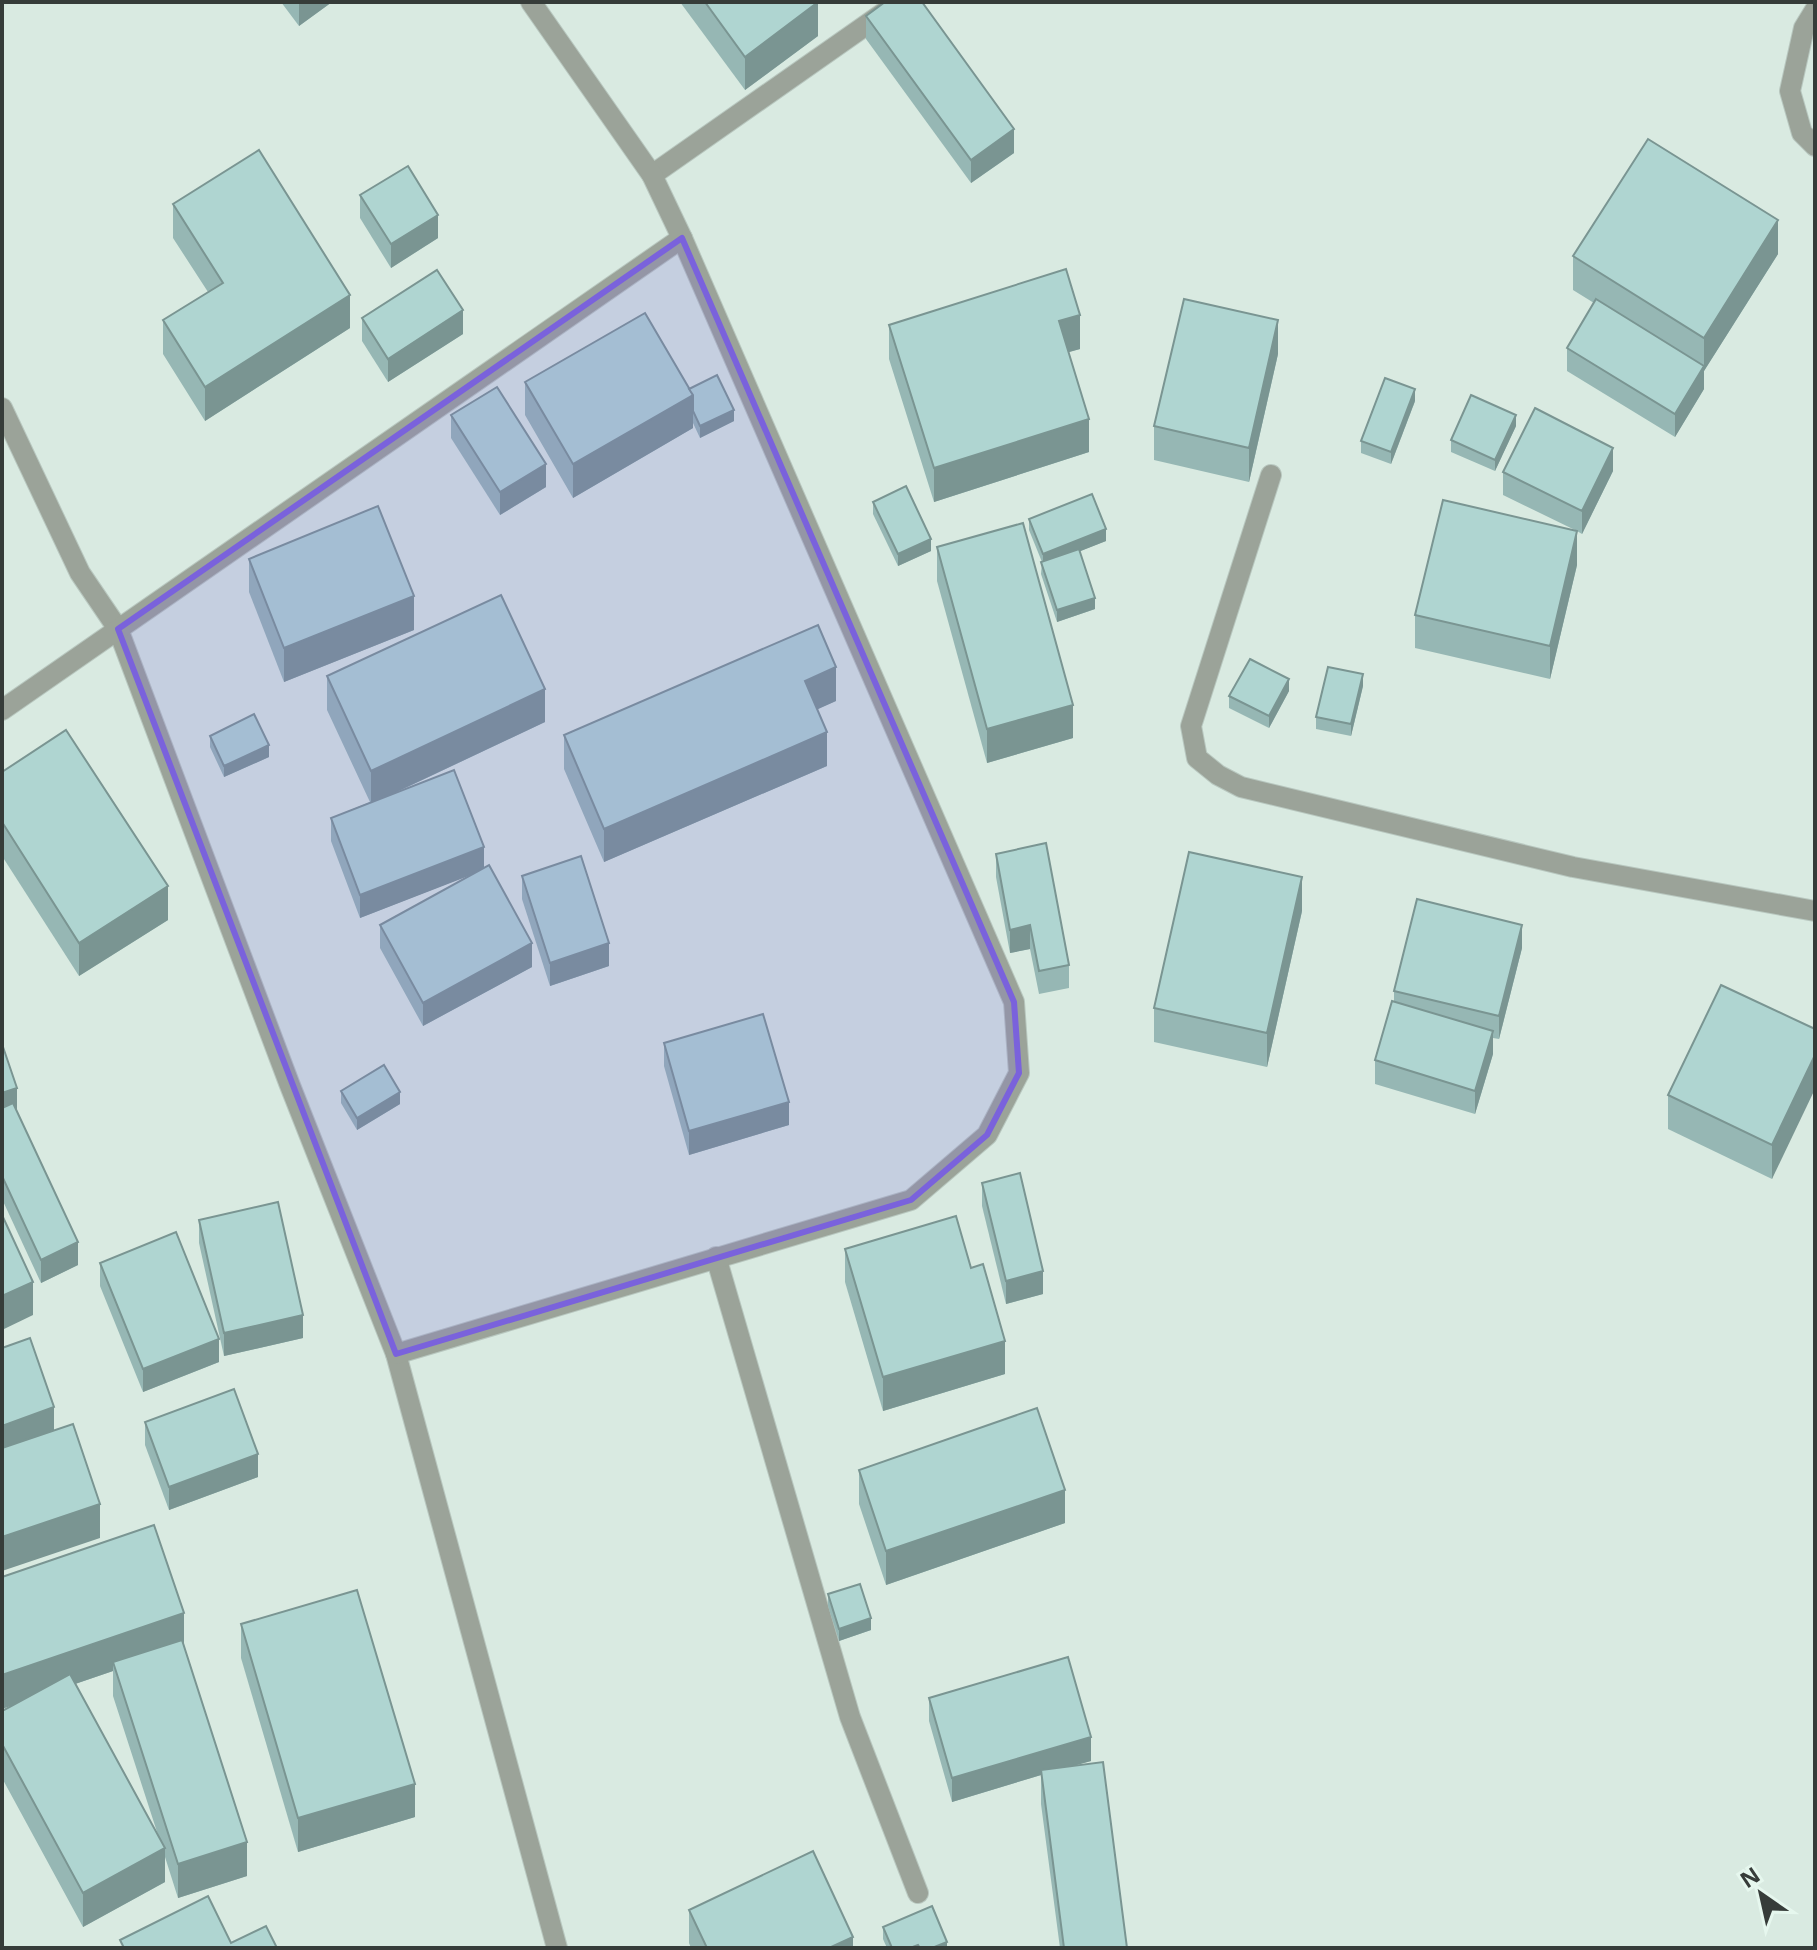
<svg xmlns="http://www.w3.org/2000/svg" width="1817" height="1950" font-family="'Noto Sans',sans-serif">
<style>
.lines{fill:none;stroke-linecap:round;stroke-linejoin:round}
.minor-casing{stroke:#b8c7bf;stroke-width:22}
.minor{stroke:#9ba399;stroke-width:20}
.wall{fill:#96b7b4;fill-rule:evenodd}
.shaded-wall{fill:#7a9592}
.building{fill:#afd5d1;stroke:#7a9592;stroke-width:2}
.marked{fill:#7a62dc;fill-opacity:0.2;stroke:#7a62dc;stroke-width:6;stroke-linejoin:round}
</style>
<rect width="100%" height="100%" fill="#d9eae1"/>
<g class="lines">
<defs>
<g id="minor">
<polyline points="1815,10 1804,28 1790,91 1802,133 1815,146"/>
<polyline points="652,175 899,2"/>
<polyline points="2,408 80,573 118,629 289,1083 396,1354 557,1948"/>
<polyline points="1271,475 1191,726 1197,758 1218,775 1241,787 1573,867 1815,911"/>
<polyline points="2,710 682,238"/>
<polyline points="716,1257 850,1717 918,1893"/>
<polyline points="396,1354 911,1200 987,1135 1019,1073 1014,1002 682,238 652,175 531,2"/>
</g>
</defs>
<use href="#minor" class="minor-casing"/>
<use href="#minor" class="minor"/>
</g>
<g class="wall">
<polygon points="281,2 332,2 299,26"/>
<polygon points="680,2 818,2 818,36 745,90"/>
<polygon points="866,16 1014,153 971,183 866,39"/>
<polygon points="360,195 438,238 391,268 360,218"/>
<polygon points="173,204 350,328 205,421 163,354 163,320 208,292 173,238"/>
<polygon points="1778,254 1704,371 1704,389 1675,437 1567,371 1567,348 1594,303 1573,290 1573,256"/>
<polygon points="362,318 463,334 388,382 362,341"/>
<polygon points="889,325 1080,349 1068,352 1089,452 934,502 889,359"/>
<polygon points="1278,354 1249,482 1154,460 1154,426"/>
<polygon points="525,382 689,389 734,421 700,438 693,423 693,428 573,498 525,415"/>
<polygon points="1415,401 1391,464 1361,453 1361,441"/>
<polygon points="451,415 546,487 500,515 451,438"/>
<polygon points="1516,426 1495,471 1451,452 1451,440"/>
<polygon points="1613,471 1582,534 1577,531 1577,565 1550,679 1415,648 1415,615 1577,531 1503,495 1503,472"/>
<polygon points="873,502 931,551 898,566 873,514"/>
<polygon points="1029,519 1106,541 1080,551 1095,609 1057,622 1041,574 1042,562 1029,530"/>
<polygon points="937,547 1073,738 987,763 937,581"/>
<polygon points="249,559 414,630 284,682 249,592"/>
<polygon points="327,676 545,722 397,792 484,868 532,967 423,1026 380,948 380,925 472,874 360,918 331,841 331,818 370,802 327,710"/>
<polygon points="1363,686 1351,736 1316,729 1316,717"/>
<polygon points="1289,691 1269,728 1229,708 1229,696"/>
<polygon points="836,701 817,709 827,766 604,862 564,769 564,735"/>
<polygon points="210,736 269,757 224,777 210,747"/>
<polygon points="2,772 168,920 79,976 2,856"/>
<polygon points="996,854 1069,965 1069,988 1039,994 1030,949 1010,953 996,877"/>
<polygon points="522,876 609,966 550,986 522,899"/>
<polygon points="1302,911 1267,1067 1154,1042 1154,1008"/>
<polygon points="1522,948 1499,1039 1493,1038 1493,1054 1475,1114 1375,1084 1375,1060 1394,1001 1394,991"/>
<polygon points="1815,1029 1772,1179 1668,1129 1668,1095"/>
<polygon points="664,1043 789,1125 689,1155 664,1066"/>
<polygon points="2,1044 17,1111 78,1265 41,1283 2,1199"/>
<polygon points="341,1091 400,1104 357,1130 341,1103"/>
<polygon points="982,1183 1043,1294 1006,1304 982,1206"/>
<polygon points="199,1220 303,1338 224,1356 199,1243"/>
<polygon points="845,1249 971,1268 1005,1374 883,1411 845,1282"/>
<polygon points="100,1263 219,1362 143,1392 100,1286"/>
<polygon points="145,1422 258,1477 169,1510 145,1445"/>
<polygon points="859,1470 1065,1523 886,1585 859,1504"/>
<path d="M 2,1577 L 184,1645 L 247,1876 L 178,1898 L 165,1857 L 165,1882 L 83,1927 L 2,1778 L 2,1711 L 13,1705 ZM 113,1671 L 113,1696 L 158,1835 L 75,1684 Z"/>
<polygon points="828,1594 871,1630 839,1641 828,1606"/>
<polygon points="241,1624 415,1817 298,1852 241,1658"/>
<polygon points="929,1698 1091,1761 1075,1765 1127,1948 1060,1948 1041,1804 1041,1775 952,1802 929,1721"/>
<polygon points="689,1910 853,1948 691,1948 689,1943"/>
<polygon points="883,1927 947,1948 887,1948 883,1939"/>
</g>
<g class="shaded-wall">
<polygon points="300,2 332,2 299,26 299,3"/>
<polygon points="818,2 818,36 745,90 745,57"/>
<polygon points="1014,129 1014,153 971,183 971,160"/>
<polygon points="438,215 438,238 391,268 391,244"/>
<polygon points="1778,220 1778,254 1704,371 1704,389 1675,437 1675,414 1704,366 1704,338"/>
<polygon points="350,295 350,328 205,421 205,387"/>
<polygon points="463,310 463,334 388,382 388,359"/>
<polygon points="1080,315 1080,349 1059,355 1059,321"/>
<polygon points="1278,320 1278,354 1249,482 1249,448"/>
<polygon points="1415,389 1415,401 1391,464 1391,452"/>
<polygon points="693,395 693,428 573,498 573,464"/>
<polygon points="734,410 734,421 700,438 700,426"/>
<polygon points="1516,415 1516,426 1495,471 1495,460"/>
<polygon points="1089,419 1089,452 934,502 934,468"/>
<polygon points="1613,448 1613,471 1582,534 1582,511"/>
<polygon points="546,464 546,487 500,515 500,492"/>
<polygon points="1106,529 1106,541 1043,566 1043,554"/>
<polygon points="1577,531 1577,565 1550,679 1550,646"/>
<polygon points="931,539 931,551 898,566 898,554"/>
<polygon points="414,596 414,630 284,682 284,648"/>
<polygon points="1095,598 1095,609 1057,622 1057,610"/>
<polygon points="836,667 836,701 805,715 805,681"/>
<polygon points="1363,674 1363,686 1351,736 1351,724"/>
<polygon points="1289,679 1289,691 1269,728 1269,716"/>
<polygon points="545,689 545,722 371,804 371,771"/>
<polygon points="1073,705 1073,738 987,763 987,729"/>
<polygon points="827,732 827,766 604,862 604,829"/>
<polygon points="269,745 269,757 224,777 224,766"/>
<polygon points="484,847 484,870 360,918 360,895"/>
<polygon points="1302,877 1302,911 1267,1067 1267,1033"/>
<polygon points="168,886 168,920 79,976 79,943"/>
<polygon points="1030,925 1030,949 1010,953 1010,930"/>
<polygon points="1522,925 1522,948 1499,1039 1499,1016"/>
<polygon points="532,943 532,967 423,1026 423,1003"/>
<polygon points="609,943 609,966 550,986 550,963"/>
<polygon points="1493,1031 1493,1054 1475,1114 1475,1091"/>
<polygon points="1815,1055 1815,1089 1772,1179 1772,1145"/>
<polygon points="17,1088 17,1111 2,1116 2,1093"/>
<polygon points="400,1092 400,1104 357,1130 357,1118"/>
<polygon points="789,1102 789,1125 689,1155 689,1131"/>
<polygon points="78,1242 78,1265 41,1283 41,1260"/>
<polygon points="1043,1271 1043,1294 1006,1304 1006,1281"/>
<polygon points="33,1282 33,1315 2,1330 2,1296"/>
<polygon points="303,1315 303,1338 224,1356 224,1333"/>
<polygon points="219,1339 219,1362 143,1392 143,1369"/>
<polygon points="1005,1341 1005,1374 883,1411 883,1377"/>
<polygon points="54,1407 54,1430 2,1449 2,1426"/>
<polygon points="258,1454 258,1477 169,1510 169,1487"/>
<polygon points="1065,1490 1065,1523 886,1585 886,1551"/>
<polygon points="100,1504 100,1538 2,1571 2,1537"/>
<polygon points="184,1613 184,1647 113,1662 113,1671 2,1709 2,1675"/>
<polygon points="871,1618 871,1630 839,1641 839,1629"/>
<polygon points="1091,1737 1091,1761 1042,1775 1041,1770 1041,1775 952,1802 952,1778"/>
<polygon points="415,1784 415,1817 298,1852 298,1818"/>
<polygon points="247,1842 247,1876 178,1898 178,1864"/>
<polygon points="165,1848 165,1882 83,1927 83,1893"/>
<polygon points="853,1937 853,1948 829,1948"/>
<polygon points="947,1942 947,1948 932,1948"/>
</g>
<g class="building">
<polygon points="705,2 818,2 745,57"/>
<polygon points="885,2 922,2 1014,129 971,160 866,16"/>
<polygon points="1648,139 1778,220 1704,338 1573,256"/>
<polygon points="259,150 350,295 205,387 163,320 223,283 173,204"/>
<polygon points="408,166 438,215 391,244 360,195"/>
<polygon points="1066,269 1080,315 1059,321 1089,419 934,468 889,325"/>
<polygon points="437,270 463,310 388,359 362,318"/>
<polygon points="1184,299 1278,320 1249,448 1154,426"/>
<polygon points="1596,299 1704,366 1675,414 1567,348"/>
<polygon points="645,313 693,395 573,464 525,382"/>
<polygon points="717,375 734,410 700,426 693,411 693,395 689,389"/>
<polygon points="1385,378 1415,389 1391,452 1361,441"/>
<polygon points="497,387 546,464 500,492 451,415"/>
<polygon points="1471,395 1516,415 1495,460 1451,440"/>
<polygon points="1535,408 1613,448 1582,511 1503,472"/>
<polygon points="906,486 931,539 898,554 873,502"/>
<polygon points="1092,494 1106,529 1043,554 1029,519"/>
<polygon points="1443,500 1577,531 1550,646 1415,615"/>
<polygon points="378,506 414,596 284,648 249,559"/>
<polygon points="1023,523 1073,705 987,729 937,547"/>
<polygon points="1079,549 1095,598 1057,610 1041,562"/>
<polygon points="501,595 545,689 371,771 327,676"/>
<polygon points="818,625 836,667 805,681 827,732 604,829 564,735"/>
<polygon points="1250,659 1289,679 1269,716 1229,696"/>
<polygon points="1328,667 1363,674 1351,724 1316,717"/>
<polygon points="254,714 269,745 224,766 210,736"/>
<polygon points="66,730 168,886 79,943 2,822 2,772"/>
<polygon points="454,770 484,847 360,895 331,818"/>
<polygon points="1046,843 1069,965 1039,971 1030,925 1010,930 996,854"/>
<polygon points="1189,852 1302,877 1267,1033 1154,1008"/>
<polygon points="581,856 609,943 550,963 522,876"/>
<polygon points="489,865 532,943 423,1003 380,925"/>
<polygon points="1417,899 1522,925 1499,1016 1394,991"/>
<polygon points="1721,985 1815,1029 1815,1055 1772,1145 1668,1095"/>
<polygon points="1392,1001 1493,1031 1475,1091 1375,1060"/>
<polygon points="763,1014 789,1102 689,1131 664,1043"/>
<polygon points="2,1044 17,1088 2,1093"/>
<polygon points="384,1065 400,1092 357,1118 341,1091"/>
<polygon points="13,1103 78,1242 41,1260 2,1176 2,1108"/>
<polygon points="1020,1173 1043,1271 1006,1281 982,1183"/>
<polygon points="278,1202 303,1315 224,1333 199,1220"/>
<polygon points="2,1215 33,1282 2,1296"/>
<polygon points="956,1216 971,1268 983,1264 1005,1341 883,1377 845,1249"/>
<polygon points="176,1232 219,1339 143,1369 100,1263"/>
<polygon points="30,1338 54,1407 2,1426 2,1348"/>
<polygon points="234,1389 258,1454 169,1487 145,1422"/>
<polygon points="1037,1408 1065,1490 886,1551 859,1470"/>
<polygon points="73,1424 100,1504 2,1537 2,1448"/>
<polygon points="154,1525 184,1613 2,1675 2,1577"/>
<polygon points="860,1584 871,1618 839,1629 828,1594"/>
<polygon points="357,1590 415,1784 298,1818 241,1624"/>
<polygon points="182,1640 247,1842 178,1864 113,1662"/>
<polygon points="1068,1657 1091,1737 952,1778 929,1698"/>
<polygon points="70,1674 165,1848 83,1893 2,1744 2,1711"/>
<polygon points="1103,1762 1127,1948 1064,1948 1041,1770"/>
<polygon points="813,1851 853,1937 829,1948 707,1948 689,1910"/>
<polygon points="208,1896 231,1943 266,1926 277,1948 124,1948 120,1940"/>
<polygon points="932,1906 947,1942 932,1948 920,1948 918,1945 910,1948 892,1948 883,1927"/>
</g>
<path class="marked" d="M 682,238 L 1014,1002 L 1019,1073 L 987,1135 L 911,1200 L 396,1354 L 118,629 Z"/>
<rect width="1817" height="1950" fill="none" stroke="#363c39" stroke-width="8"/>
<g transform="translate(1761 1894) rotate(326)" stroke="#e6f7ee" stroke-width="6" paint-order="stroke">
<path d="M0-6L14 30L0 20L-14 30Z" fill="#363c39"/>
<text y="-12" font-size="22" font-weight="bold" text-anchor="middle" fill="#363c39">N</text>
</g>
</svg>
